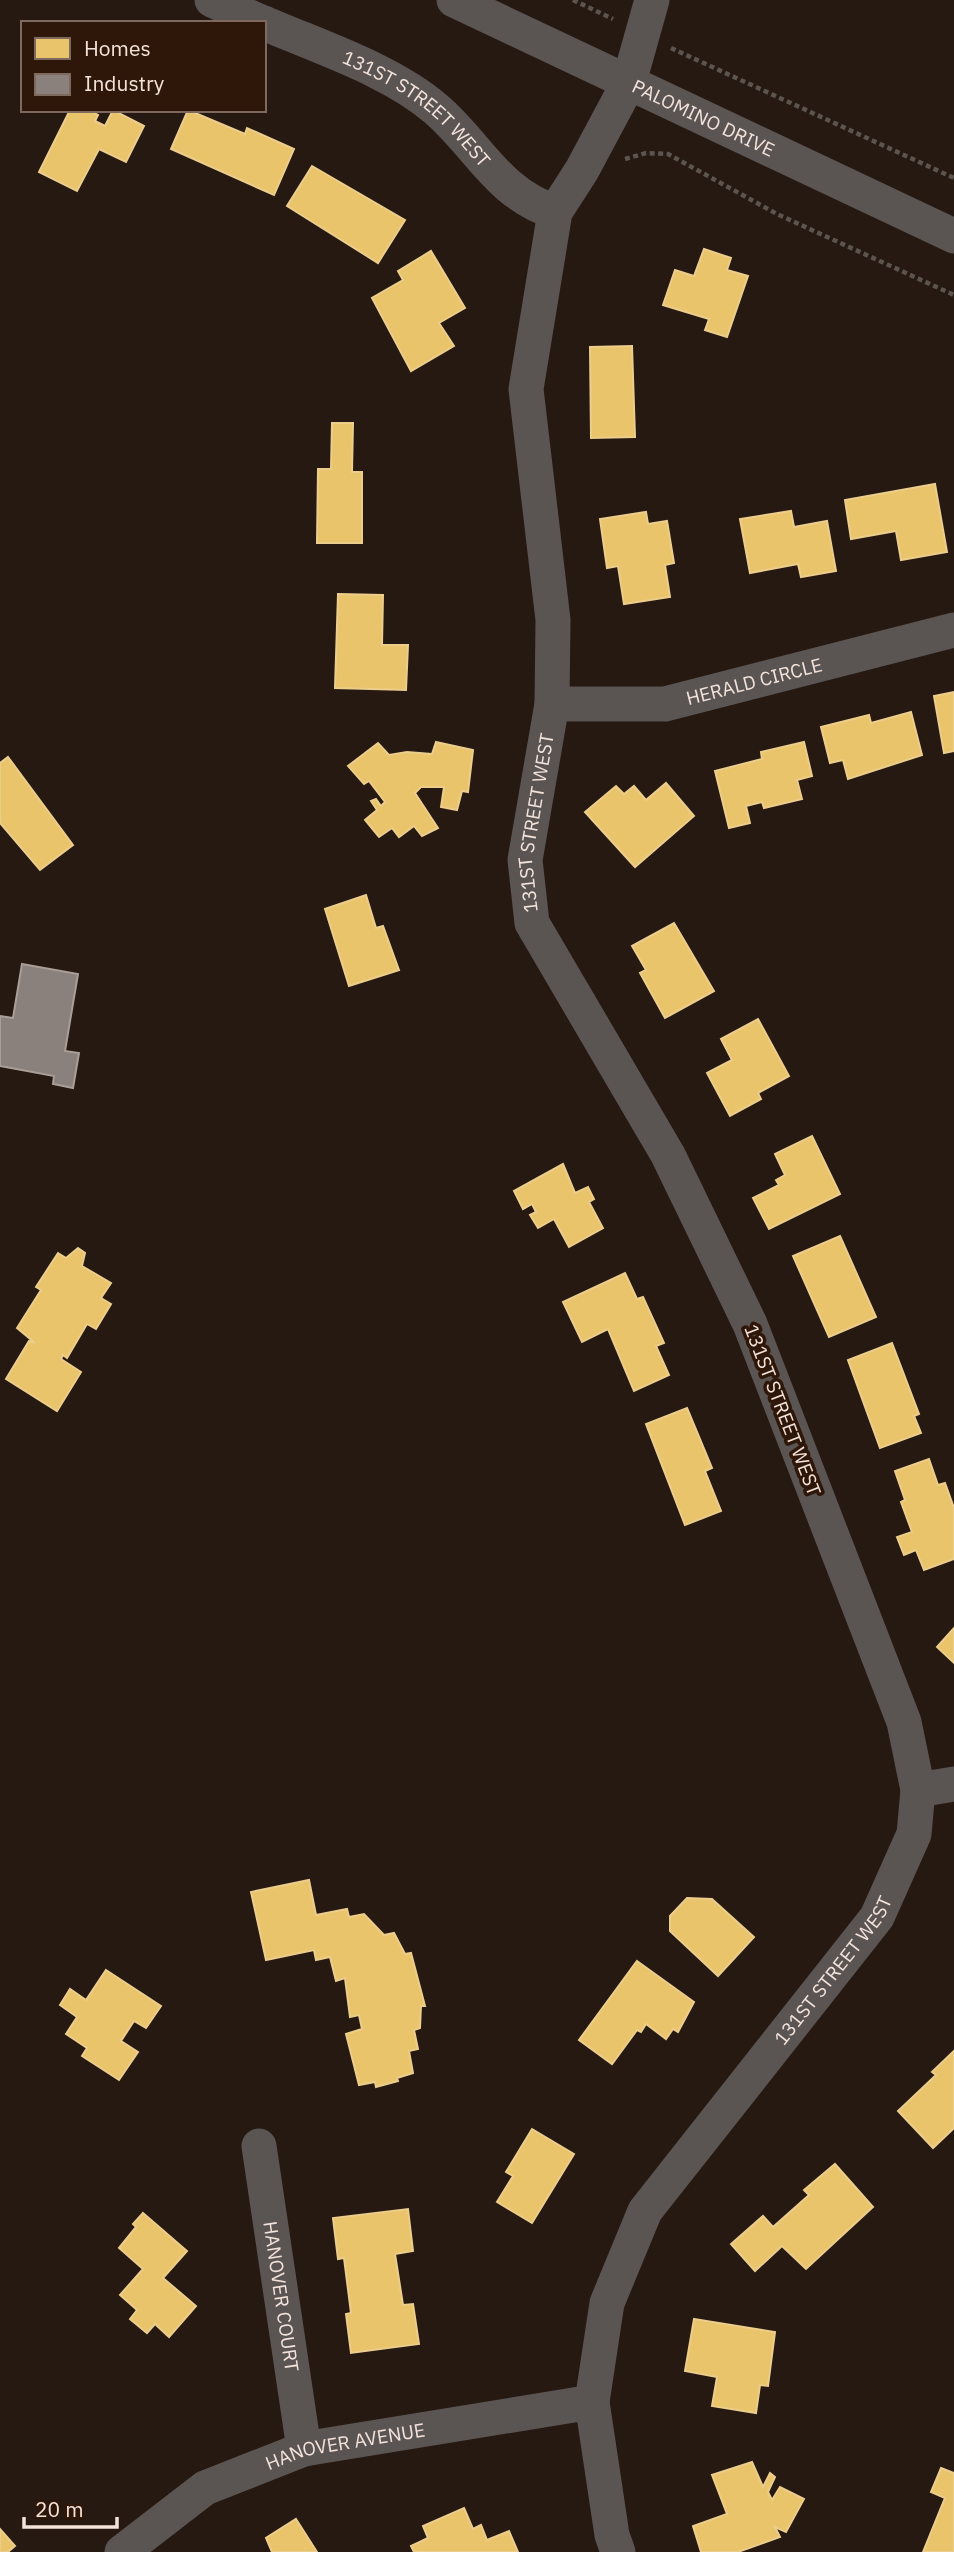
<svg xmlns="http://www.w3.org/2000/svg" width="954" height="2552" font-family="'IBM Plex Sans',sans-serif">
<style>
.homes{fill:#e9c46a;stroke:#eccd8c;stroke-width:2}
.industry{fill:#8a817c;stroke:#aa9e98;stroke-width:2}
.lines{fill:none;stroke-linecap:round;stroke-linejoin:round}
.path{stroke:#5c544f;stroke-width:4.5;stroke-dasharray:5 3.5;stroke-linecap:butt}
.minor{stroke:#5a5452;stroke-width:35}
.labels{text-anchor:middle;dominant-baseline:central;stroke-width:7;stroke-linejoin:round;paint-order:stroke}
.street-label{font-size:19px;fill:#f4e3da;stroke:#2e1709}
</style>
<rect width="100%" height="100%" fill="#261911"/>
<g class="homes">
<polygon points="70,110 88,110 98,115 95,121 105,126 113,110 144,126 126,162 99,149 77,191 39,172"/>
<polygon points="188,110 245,134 247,128 294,149 274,195 171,149"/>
<polygon points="312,166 405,220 378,263 287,206"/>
<polygon points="704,249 731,258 727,270 748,276 727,337 705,330 709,319 663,305 675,270 694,276"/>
<polygon points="431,251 465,308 439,323 454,346 411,371 372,298 403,280 398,271"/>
<polygon points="632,346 635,437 591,438 590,347"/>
<polygon points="332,423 353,423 352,472 362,472 362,543 317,543 318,469 331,469"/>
<polygon points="935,484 947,552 901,560 896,531 851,539 845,500"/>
<polygon points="791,511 794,527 827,521 836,571 801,577 798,564 750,573 740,519"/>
<polygon points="646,512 648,524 667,521 674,563 665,565 670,597 624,604 618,566 607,568 600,519"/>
<polygon points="338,594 383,595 382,645 408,645 406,690 335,688"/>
<polygon points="954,692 954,751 944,753 934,696"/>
<polygon points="911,712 922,755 848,779 843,760 830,763 821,727 869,715 871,723"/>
<polygon points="436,742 473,750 468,792 462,791 457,810 441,807 444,787 421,787 415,793 438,828 422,836 414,826 399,837 392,828 379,837 365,820 377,810 371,801 376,799 381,806 385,802 369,781 364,784 348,766 378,743 389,755 407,752 432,754"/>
<polygon points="804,742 812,776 797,780 802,799 764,808 762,802 746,806 750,823 729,828 715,771 762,759 761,752"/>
<polygon points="8,757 73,845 40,870 0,823 0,763"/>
<polygon points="666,783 694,816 635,867 585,812 616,786 624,794 634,786 646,800"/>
<polygon points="366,895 376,928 383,926 399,970 349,986 325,909"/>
<polygon points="674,923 714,991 665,1018 640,973 646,970 632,946"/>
<polygon points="758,1019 789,1076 758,1093 761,1099 730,1116 707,1073 732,1060 721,1039"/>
<polygon points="812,1136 840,1194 769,1229 753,1198 779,1185 776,1180 785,1175 775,1154"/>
<polygon points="563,1164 575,1193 588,1187 594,1199 589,1202 603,1228 569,1247 554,1219 538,1228 530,1215 536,1212 532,1204 523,1209 514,1191"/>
<polygon points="840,1236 876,1317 829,1337 793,1256"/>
<polygon points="78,1248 85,1253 82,1266 111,1283 101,1298 111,1304 96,1329 87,1324 67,1358 63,1355 61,1359 81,1372 57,1411 6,1379 29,1341 35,1343 17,1328 41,1290 36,1287 58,1253 66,1258"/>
<polygon points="625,1273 637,1299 643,1297 664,1343 656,1346 669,1375 634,1391 608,1329 582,1342 563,1302"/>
<polygon points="892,1343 919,1414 914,1416 921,1433 880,1448 848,1360"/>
<polygon points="687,1408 712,1468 705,1471 721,1511 685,1525 646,1424"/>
<polygon points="929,1459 938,1485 945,1483 954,1508 954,1559 924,1570 916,1550 904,1555 897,1537 912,1532 901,1502 905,1500 895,1471"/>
<polygon points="954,1628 954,1663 937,1647"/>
<polygon points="309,1880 316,1915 347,1909 349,1917 364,1914 384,1935 394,1933 405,1954 411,1953 425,2006 421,2006 420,2028 414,2030 418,2049 409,2051 413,2073 397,2078 398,2081 376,2087 375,2082 359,2085 346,2034 362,2029 359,2015 350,2017 345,1978 336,1981 330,1957 316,1960 314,1950 266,1960 251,1892"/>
<polygon points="687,1898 712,1899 754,1937 718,1976 670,1931 670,1916"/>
<polygon points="637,1961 694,2002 678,2032 673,2029 666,2039 646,2024 641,2032 637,2030 612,2064 579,2040"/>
<polygon points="106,1970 161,2006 146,2028 134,2021 121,2041 138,2052 119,2080 82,2056 87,2048 66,2034 77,2017 60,2005 70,1989 86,2000"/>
<polygon points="954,2051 954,2128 933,2148 898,2111 936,2075 932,2072"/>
<polygon points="532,2129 574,2154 532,2223 497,2202 513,2176 506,2172"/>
<polygon points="835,2164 873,2207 806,2269 782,2246 755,2271 731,2244 763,2216 773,2227 809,2195 804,2190"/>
<polygon points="408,2209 413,2251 395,2254 403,2305 413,2304 419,2344 351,2353 346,2314 351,2313 344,2258 338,2259 333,2218"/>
<polygon points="143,2213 187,2251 163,2278 196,2306 169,2337 155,2324 147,2333 130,2319 137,2310 120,2295 143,2269 119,2248 136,2227 133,2224"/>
<polygon points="694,2319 775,2332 768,2386 760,2385 756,2413 712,2406 717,2377 685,2371"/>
<polygon points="752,2462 763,2487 770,2473 775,2477 768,2492 772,2500 780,2487 804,2499 786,2532 775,2527 780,2537 738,2552 701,2552 693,2526 727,2514 712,2475"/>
<polygon points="941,2468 954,2473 954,2552 923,2552 945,2498 931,2492"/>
<polygon points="464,2508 473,2529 481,2525 487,2540 509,2531 518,2552 414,2552 411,2546 428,2538 423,2526"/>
<polygon points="296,2519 317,2552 272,2552 266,2538"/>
<polygon points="0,2529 15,2546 8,2552 0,2552"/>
</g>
<polygon class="industry" points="22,964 78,974 65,1051 79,1053 73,1088 53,1084 54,1076 0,1066 0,1016 13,1018"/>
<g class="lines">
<g class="path">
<polyline points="573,0 613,19"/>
<polyline points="671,48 954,178"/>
<polyline points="625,159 646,153 668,154 777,214 954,295"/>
</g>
<g class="minor">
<polyline points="212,0 263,23"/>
<path id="s1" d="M 454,0 L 954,236"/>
<path id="s2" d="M 264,23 C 319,47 391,70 436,109 C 479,146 497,193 555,212"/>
<path id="s3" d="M 552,704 L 665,704 L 954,630"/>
<polyline points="918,1790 954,1784"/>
<path id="s4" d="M 259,2146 L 304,2449"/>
<path id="s5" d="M 122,2552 L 205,2488 L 304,2449 L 592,2402"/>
<path id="s6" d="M 618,2552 L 612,2535 L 592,2402 L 607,2303 L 645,2211 L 877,1917 L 914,1834 L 918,1790 L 904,1722 L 750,1324 L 668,1155 L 532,923 L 525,860 L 552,704 L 553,620 L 526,389 L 555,212 L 582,170 L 629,82 L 652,0"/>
</g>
</g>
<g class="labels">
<g class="street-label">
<text stroke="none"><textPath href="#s2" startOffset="177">131ST STREET WEST</textPath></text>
<text stroke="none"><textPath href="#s1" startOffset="276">PALOMINO DRIVE</textPath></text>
<text stroke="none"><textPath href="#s3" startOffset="205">HERALD CIRCLE</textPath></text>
<text stroke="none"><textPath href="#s6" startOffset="1916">131ST STREET WEST</textPath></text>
<text transform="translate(783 1410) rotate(69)">131ST STREET WEST</text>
<text stroke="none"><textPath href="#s6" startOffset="658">131ST STREET WEST</textPath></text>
<text stroke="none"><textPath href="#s4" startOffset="152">HANOVER COURT</textPath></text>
<text stroke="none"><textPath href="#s5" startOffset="252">HANOVER AVENUE</textPath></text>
</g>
</g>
<rect x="21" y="21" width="245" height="91" fill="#2e1709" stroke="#7d695d" stroke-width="2"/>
<rect x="35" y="38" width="35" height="21" fill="#e9c46a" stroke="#7d695d" stroke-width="2"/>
<text x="84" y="56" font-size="21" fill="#f4e3da">Homes</text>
<rect x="35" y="74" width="35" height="21" fill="#8a817c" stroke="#7d695d" stroke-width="2"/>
<text x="84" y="91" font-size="21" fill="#f4e3da">Industry</text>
<path d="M24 2517v10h93v-10" fill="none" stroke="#f4e3da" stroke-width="3.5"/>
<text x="35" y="2517" font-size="21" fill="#f4e3da" stroke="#2e1709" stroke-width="5" paint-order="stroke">20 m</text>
</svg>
